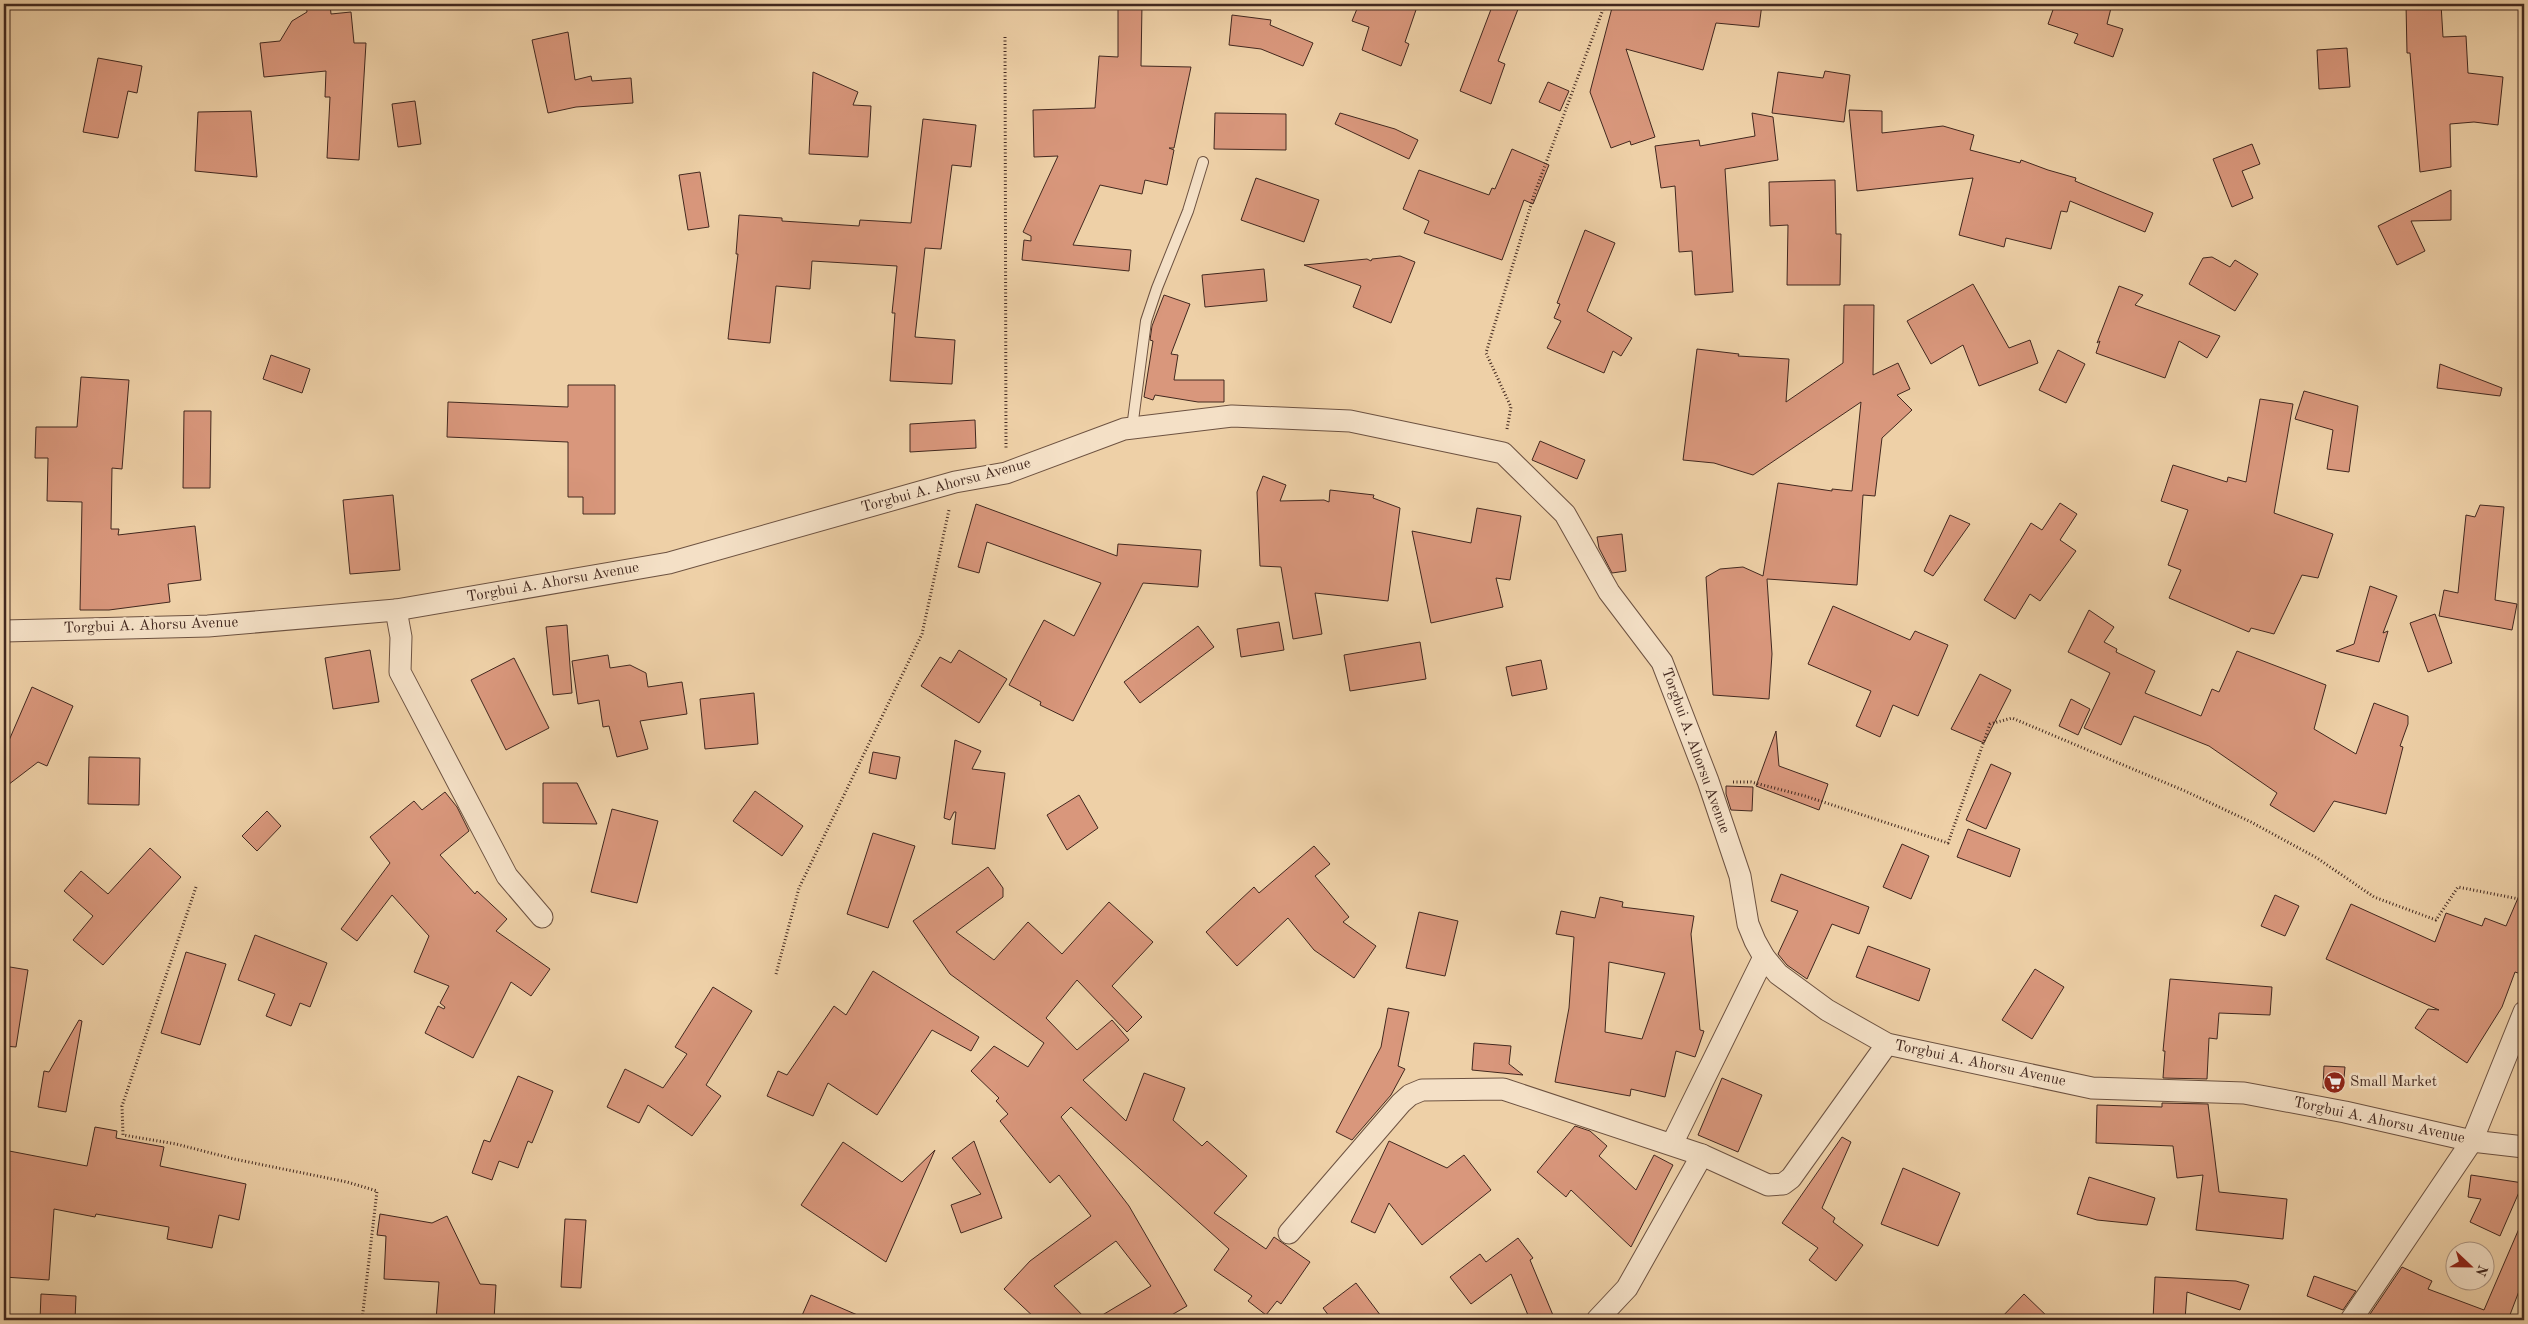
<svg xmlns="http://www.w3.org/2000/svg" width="2528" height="1324" font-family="'Old Standard TT',serif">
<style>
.building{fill:#d9977c;stroke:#42281f;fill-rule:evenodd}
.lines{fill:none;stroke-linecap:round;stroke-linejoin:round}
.lane-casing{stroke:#6d5241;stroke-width:12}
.street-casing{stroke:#6d5241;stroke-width:23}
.path{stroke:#42281f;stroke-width:3;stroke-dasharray:1 2.5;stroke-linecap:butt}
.lane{stroke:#f4e0c6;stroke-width:10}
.street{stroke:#f4e0c6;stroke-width:21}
.labels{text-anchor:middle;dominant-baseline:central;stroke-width:5;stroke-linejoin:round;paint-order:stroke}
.street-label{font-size:15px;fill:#42281f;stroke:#f4e0c6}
.poi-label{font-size:15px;fill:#42281f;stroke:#f4e0c6;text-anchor:start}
</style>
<rect width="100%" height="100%" fill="#eed0a7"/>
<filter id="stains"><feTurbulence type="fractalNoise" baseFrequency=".004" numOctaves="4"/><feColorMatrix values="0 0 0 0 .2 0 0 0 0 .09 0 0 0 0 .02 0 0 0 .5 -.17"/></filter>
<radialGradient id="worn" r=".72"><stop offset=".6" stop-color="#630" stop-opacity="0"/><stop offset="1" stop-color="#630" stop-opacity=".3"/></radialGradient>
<g class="building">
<polygon points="306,4 330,4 331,14 351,12 354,43 366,43 359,160 327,158 330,97 325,97 326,71 264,77 260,43 280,41 292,21 307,12"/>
<polygon points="1118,4 1142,4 1141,66 1191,67 1174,148 1169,148 1174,150 1167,185 1145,180 1142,194 1100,185 1073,245 1131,250 1129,271 1022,260 1024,240 1031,241 1031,236 1023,232 1058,156 1034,157 1033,110 1095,108 1099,56 1118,57"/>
<polygon points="1359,4 1418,4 1405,42 1409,44 1401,66 1362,50 1369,27 1352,21"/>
<polygon points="1493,4 1520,4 1498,61 1505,64 1491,104 1460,91"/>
<polygon points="1613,4 1762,4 1759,27 1716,23 1703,70 1626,49 1655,137 1631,145 1630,141 1611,148 1590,92"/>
<polygon points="2055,4 2112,4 2107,24 2123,29 2113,57 2074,43 2078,34 2048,24"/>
<polygon points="2406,4 2441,4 2443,37 2466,36 2468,73 2503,77 2498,125 2474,122 2450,124 2451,167 2420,172 2410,53 2407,53"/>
<polygon points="1232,15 1271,20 1270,25 1313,43 1303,66 1261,49 1229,45"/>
<polygon points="568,32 575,80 591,76 592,81 631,78 633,103 576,107 548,113 532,40"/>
<polygon points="2347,48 2350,87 2319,89 2317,50"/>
<polygon points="98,58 142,66 137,93 128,91 118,138 83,132"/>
<polygon points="1825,71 1850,75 1844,122 1772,113 1778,72 1823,78"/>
<polygon points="813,72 858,92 853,105 871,106 868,157 809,154"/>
<polygon points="1548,82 1569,91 1560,111 1539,102"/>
<polygon points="415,101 421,144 398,147 392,104"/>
<polygon points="1849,110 1882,111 1882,133 1943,126 1974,135 1970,150 2020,163 2021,160 2048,170 2076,178 2075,181 2153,213 2145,232 2070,201 2067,212 2061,211 2051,249 2006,238 2004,247 1959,235 1973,178 1857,191"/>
<polygon points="251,111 257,177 195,171 198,112"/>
<polygon points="1215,113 1286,114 1286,150 1214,149"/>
<polygon points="1340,113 1395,129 1418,140 1409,159 1335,124"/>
<polygon points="1752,113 1773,117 1778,160 1725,169 1733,292 1695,295 1692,251 1679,252 1675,186 1661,188 1655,146 1699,140 1700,146 1755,136"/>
<polygon points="923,119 976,125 971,167 952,165 941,249 925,248 915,337 955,340 952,384 890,381 895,313 892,313 897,266 812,261 810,289 776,286 770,343 728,339 738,254 736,254 739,215 782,218 782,221 859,226 860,220 911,223"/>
<polygon points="2252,144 2260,164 2242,171 2253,198 2232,207 2213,159"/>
<polygon points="1512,149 1549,165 1533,204 1524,200 1502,260 1424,233 1429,221 1403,209 1419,170 1489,195 1492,188 1495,189"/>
<polygon points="700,172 709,227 688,230 679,175"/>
<polygon points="1256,178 1319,200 1304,242 1241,220"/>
<polygon points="1835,180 1836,234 1841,234 1840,285 1787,285 1788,225 1770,226 1769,182"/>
<polygon points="2451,190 2451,220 2411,221 2425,251 2397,265 2378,226"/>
<polygon points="1585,230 1615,243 1587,311 1632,338 1621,356 1613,351 1604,373 1547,348 1561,321 1554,318 1560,304 1557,303"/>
<polygon points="1400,256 1415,262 1391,323 1353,307 1361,286 1304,265 1367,259 1371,261 1372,259"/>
<polygon points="2212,257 2230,267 2235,260 2258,274 2235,311 2189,284 2203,258"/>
<polygon points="1264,269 1267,301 1205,307 1202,275"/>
<polygon points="1973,284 2009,348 2030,340 2038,363 1979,386 1963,345 1931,364 1907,321"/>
<polygon points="2119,286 2143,295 2135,305 2220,336 2207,358 2179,341 2165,378 2096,353 2100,341 2097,343"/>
<polygon points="1164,295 1190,304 1171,354 1178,355 1174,380 1224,380 1224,402 1198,402 1155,395 1153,400 1144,397 1153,341 1150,340 1152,326"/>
<polygon points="1844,305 1874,305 1873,375 1898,363 1910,389 1897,395 1912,410 1882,438 1875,496 1863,495 1857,585 1767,579 1772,654 1769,699 1713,695 1706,577 1720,569 1743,567 1763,576 1778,483 1832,491 1832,489 1852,491 1861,402 1753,475 1714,463 1683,460 1697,349 1739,354 1738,356 1789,359 1786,402 1843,363"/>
<polygon points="2058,350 2085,364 2066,403 2039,390"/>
<polygon points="271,355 310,369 302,393 263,379"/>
<polygon points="2440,364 2502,388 2500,396 2437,388"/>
<polygon points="81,377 129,380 122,469 112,468 111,529 119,529 118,535 195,526 201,580 168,584 170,602 109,610 80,610 82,502 47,501 48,458 35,458 36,427 77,427"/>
<polygon points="568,385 615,385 615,514 583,514 583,497 568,497 568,442 447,437 448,402 568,407"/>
<polygon points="2304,391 2358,406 2349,472 2327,469 2333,430 2295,419"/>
<polygon points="2260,399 2293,404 2274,513 2333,534 2318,578 2302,575 2274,634 2251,628 2249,632 2169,598 2181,570 2168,565 2188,510 2161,501 2173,465 2227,482 2228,477 2246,482"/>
<polygon points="184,411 211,411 210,488 183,488"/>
<polygon points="975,420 976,448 910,452 910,424"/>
<polygon points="1540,441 1585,460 1577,479 1532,460"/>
<polygon points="1263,476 1286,485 1280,501 1324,500 1329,502 1330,490 1374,495 1373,498 1400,508 1388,601 1315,593 1322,634 1293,639 1281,567 1260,566 1257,492"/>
<polygon points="393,495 400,570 350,574 343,500"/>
<polygon points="2060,503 2077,514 2060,540 2076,551 2040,601 2030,594 2015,619 1984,600 2031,523 2042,530"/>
<polygon points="976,504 1117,556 1118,544 1201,550 1198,587 1143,583 1073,721 1040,705 1041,702 1009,685 1044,620 1074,636 1101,583 987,542 979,573 958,567"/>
<polygon points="2480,505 2504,507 2495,600 2517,604 2512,630 2439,616 2444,590 2458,593 2466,515 2475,517"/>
<polygon points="1477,508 1521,516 1510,580 1496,578 1503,607 1431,623 1412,531 1471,543"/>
<polygon points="1950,515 1970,524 1933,576 1924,571"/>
<polygon points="1622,534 1626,571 1612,573 1599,548 1597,537"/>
<polygon points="2370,586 2397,596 2383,633 2388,631 2379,662 2336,651 2354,644"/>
<polygon points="1833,606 1910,640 1915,631 1948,645 1918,716 1893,705 1880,737 1856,726 1871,691 1808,664"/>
<polygon points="2089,610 2114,627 2104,642 2117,649 2116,652 2155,671 2145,693 2201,716 2212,689 2219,692 2237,651 2326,685 2314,729 2356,754 2374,703 2408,716 2408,724 2400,746 2403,747 2386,814 2334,801 2314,832 2270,805 2277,793 2209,746 2134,716 2121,745 2084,728 2110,673 2068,652"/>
<polygon points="2435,614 2452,663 2428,672 2410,623"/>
<polygon points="1279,622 1284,650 1241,657 1237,629"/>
<polygon points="567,625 572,693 553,695 546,627"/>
<polygon points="1198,626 1214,647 1140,703 1124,682"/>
<polygon points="1420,642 1426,679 1350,691 1344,655"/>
<polygon points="370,650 379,702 333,709 325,658"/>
<polygon points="959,650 1007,679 979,723 921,686 940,657 951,663"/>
<polygon points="608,655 610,668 630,665 646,673 648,687 682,682 687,714 640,721 648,749 617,757 609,726 603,727 599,700 578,704 572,661"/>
<polygon points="514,658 549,728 506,750 471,680"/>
<polygon points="1541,660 1547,689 1512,696 1506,667"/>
<polygon points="1980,674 2011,690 1984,743 1951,729"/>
<polygon points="32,687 73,706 47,766 38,762 4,788 4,752"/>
<polygon points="754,693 758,744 705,749 700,699"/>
<polygon points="2071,699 2090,709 2078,735 2059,726"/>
<polygon points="1776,731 1779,766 1828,784 1819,810 1756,786"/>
<polygon points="955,740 981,751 972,769 1005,773 995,849 952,844 956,812 954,812 950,820 944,818"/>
<polygon points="873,752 900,757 896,779 869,773"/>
<polygon points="89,757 140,758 139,805 88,804"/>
<polygon points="1991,764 2011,773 1986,829 1966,820"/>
<polygon points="543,783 577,783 597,824 543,823"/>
<polygon points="1726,786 1753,787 1752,811 1731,810 1726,794"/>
<polygon points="755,791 803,826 782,856 733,821"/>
<polygon points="445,792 457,807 469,831 440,855 475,894 477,891 507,919 496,931 550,969 531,996 511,982 473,1058 425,1033 438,1006 444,1009 445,1007 440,1003 449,986 414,972 429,936 392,895 357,941 341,929 390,863 370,837 414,801 422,810"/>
<polygon points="1079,795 1098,828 1067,850 1047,815"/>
<polygon points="612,809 658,821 637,903 591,892"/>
<polygon points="267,811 281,826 257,851 242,836"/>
<polygon points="1968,829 2020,849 2010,877 1957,857"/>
<polygon points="873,833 915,846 888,928 847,914"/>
<polygon points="1902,844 1929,856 1911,899 1883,887"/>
<polygon points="1314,846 1330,864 1315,876 1349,917 1343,922 1376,946 1354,978 1314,950 1288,918 1237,966 1206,932 1254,887 1259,893"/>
<polygon points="150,848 181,877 103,965 73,940 93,916 64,891 81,871 108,894"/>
<polygon points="988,867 1003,888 1003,897 956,932 994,960 1028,922 1062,954 1109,902 1153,942 1112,986 1142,1017 1127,1032 1077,980 1046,1018 1077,1050 1112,1020 1129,1040 1083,1080 1126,1121 1144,1073 1185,1088 1173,1120 1202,1146 1207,1141 1247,1176 1214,1213 1266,1249 1274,1237 1310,1262 1281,1304 1277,1301 1266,1315 1248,1301 1252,1296 1214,1270 1229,1249 1071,1107 1061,1117 1129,1206 1187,1306 1163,1320 1094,1320 1151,1286 1116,1241 1054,1286 1087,1320 1037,1320 1004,1289 1030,1261 1091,1216 1059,1175 1050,1183 1000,1121 1008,1114 996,1101 999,1098 971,1071 994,1046 1028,1067 1044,1043 950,974 913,921"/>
<polygon points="1781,874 1869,907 1859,934 1832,924 1807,979 1787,965 1778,954 1798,911 1771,901"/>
<polygon points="2524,884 2524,975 2515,972 2502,1007 2467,1063 2415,1028 2428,1009 2439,1010 2326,959 2351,904 2435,942 2446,913 2482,926 2485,918 2506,926"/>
<polygon points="2275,895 2299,906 2285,936 2261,926"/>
<path d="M 1600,897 L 1623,902 L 1622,907 L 1694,916 L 1691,934 L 1700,1030 L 1704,1031 L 1695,1057 L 1676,1051 L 1665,1097 L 1631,1089 L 1630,1096 L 1555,1082 L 1569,1008 L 1574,937 L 1556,934 L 1561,911 L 1595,918 ZM 1609,962 L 1665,973 L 1642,1039 L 1605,1032 Z"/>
<polygon points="1419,912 1458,921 1445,976 1406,968"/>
<polygon points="255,935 327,963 310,1007 300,1003 291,1026 266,1016 275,994 238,980"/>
<polygon points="1868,946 1930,969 1919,1001 1856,977"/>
<polygon points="186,952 226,964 200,1045 161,1033"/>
<polygon points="4,966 28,970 16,1047 4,1046"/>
<polygon points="2035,969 2064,987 2032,1039 2002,1020"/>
<polygon points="873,971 979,1037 971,1051 932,1030 877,1115 828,1083 813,1116 767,1096 778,1071 787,1075 834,1006 846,1015"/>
<polygon points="2170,979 2272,987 2270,1015 2219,1013 2217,1039 2209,1038 2207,1079 2163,1078 2165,1051 2163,1051"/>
<polygon points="713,987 752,1011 706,1085 721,1096 692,1136 648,1105 639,1123 607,1107 625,1069 663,1088 687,1054 675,1047"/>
<polygon points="1388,1008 1409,1012 1398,1066 1405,1069 1391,1095 1352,1140 1336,1132 1381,1047"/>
<polygon points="79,1020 82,1021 66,1112 38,1107 44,1071 49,1072"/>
<polygon points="1474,1043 1511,1046 1509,1064 1523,1075 1472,1070"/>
<polygon points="2324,1066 2345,1067 2343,1089 2323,1088"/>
<polygon points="518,1076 553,1091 532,1143 528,1141 518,1168 499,1161 492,1180 472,1173 484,1140 490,1142"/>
<polygon points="1722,1078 1762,1095 1738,1152 1698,1135"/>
<polygon points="2162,1103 2208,1104 2219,1192 2287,1199 2283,1239 2196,1230 2203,1175 2177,1178 2173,1146 2096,1143 2097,1105 2162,1107"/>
<polygon points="1575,1126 1590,1131 1607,1146 1599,1156 1636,1190 1654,1155 1673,1165 1631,1247 1571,1190 1566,1197 1537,1172"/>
<polygon points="95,1127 117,1131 116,1138 164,1147 160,1166 246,1184 239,1220 219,1215 212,1248 167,1239 169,1227 96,1214 95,1217 54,1209 49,1280 4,1277 4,1150 87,1166"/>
<polygon points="1842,1137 1851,1142 1822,1208 1835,1218 1833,1222 1863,1245 1836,1281 1809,1260 1818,1248 1782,1223"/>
<polygon points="974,1141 1002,1218 961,1233 951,1205 981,1194 952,1158"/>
<polygon points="1389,1141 1447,1168 1464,1155 1491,1190 1422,1245 1389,1203 1375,1233 1351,1222"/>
<polygon points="843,1142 902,1182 935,1150 886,1262 801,1205"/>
<polygon points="1903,1168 1960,1193 1938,1246 1881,1224"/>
<polygon points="2471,1175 2523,1183 2500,1236 2470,1222 2481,1199 2468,1197"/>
<polygon points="2089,1177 2155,1198 2147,1225 2097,1220 2077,1214"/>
<polygon points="380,1214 432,1223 447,1216 480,1284 496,1285 494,1320 436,1320 439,1282 384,1279 386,1236 377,1235"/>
<polygon points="2524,1217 2524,1278 2508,1320 2366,1320 2402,1267 2432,1281 2428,1289 2484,1310"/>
<polygon points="565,1219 586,1220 581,1288 561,1287"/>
<polygon points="1518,1238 1533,1258 1530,1260 1555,1320 1530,1320 1511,1274 1471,1304 1450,1277 1480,1254 1486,1262"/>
<polygon points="2314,1276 2356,1291 2343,1310 2307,1296"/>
<polygon points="2155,1277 2236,1281 2249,1285 2240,1310 2187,1292 2185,1320 2153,1320"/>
<polygon points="1356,1283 1384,1320 1332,1320 1323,1308"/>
<polygon points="41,1294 76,1296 75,1320 40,1320"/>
<polygon points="2024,1294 2051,1320 1999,1320"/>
<polygon points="811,1295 869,1320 800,1320"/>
</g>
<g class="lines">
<defs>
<polyline id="lane" points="1132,428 1146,321 1157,288 1188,211 1203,162"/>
<g id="street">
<polyline points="396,610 401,637 400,672 507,876 542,917"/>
<polyline points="4,631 208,626 396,610 669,563 955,482 1006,473 1124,429 1232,416 1350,421 1503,453 1565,514 1609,592 1662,662 1708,781 1740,876 1748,924 1755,941 1764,957 1778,974 1827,1010 1887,1044 2092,1088 2244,1093 2345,1112 2472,1141 2524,1147"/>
<polyline points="1672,1144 1764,957"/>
<polyline points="1289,1233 1401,1103 1410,1095 1422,1090 1503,1089 1702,1155 1768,1185 1783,1184 1791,1178 1887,1044"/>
<polyline points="1597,1320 1627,1288 1702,1155"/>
<polyline points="2351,1320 2472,1141 2524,1012"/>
</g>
</defs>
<use href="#lane" class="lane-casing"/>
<use href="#street" class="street-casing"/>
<g class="path">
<polyline points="1005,37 1006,449"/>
<polyline points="1507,429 1511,407 1486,353 1534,195 1605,4"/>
<polyline points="1733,782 1751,782 1805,796 1948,843 1990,724 2012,718 2185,791 2251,822 2317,858 2374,897 2436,920 2458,887 2524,900"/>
<polyline points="196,887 122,1106 123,1135 176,1144 234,1159 347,1182 377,1191 362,1320"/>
<polyline points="776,974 799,888 922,634 949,510"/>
</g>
<use href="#lane" class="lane"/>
<use href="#street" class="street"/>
</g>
<defs>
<symbol id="supermarket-disc" viewBox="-11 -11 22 22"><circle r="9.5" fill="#8f2418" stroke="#f4e0c6"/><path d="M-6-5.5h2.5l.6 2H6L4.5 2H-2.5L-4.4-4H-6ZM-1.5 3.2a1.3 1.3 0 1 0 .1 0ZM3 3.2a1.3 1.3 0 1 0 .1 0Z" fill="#fff"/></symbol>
</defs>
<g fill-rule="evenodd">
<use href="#supermarket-disc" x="2322" y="1070" width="25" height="25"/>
</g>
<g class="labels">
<g class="street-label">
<text transform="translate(946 486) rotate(-15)">Torgbui A. Ahorsu Avenue</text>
<text transform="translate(553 583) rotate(-10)">Torgbui A. Ahorsu Avenue</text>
<text transform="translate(151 626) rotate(-2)">Torgbui A. Ahorsu Avenue</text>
<text transform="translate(1695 751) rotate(70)">Torgbui A. Ahorsu Avenue</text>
<text transform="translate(1980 1064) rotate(12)">Torgbui A. Ahorsu Avenue</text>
<text transform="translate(2379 1121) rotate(12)">Torgbui A. Ahorsu Avenue</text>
</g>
<g class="poi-label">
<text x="2350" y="1082">Small Market</text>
</g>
</g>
<rect width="2528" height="1324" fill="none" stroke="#eed0a7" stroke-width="20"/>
<rect x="5" y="5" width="2518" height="1314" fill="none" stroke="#42281f" stroke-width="2.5"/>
<rect x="10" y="10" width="2508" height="1304" fill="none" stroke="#42281f"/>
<g transform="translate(2470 1266) rotate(112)"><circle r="24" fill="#f4e0c6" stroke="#ad9683"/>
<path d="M0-4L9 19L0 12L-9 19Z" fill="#8f2418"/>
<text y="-8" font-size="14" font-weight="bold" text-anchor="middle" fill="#42281f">N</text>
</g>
<rect width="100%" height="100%" filter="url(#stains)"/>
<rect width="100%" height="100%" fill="url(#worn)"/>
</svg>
